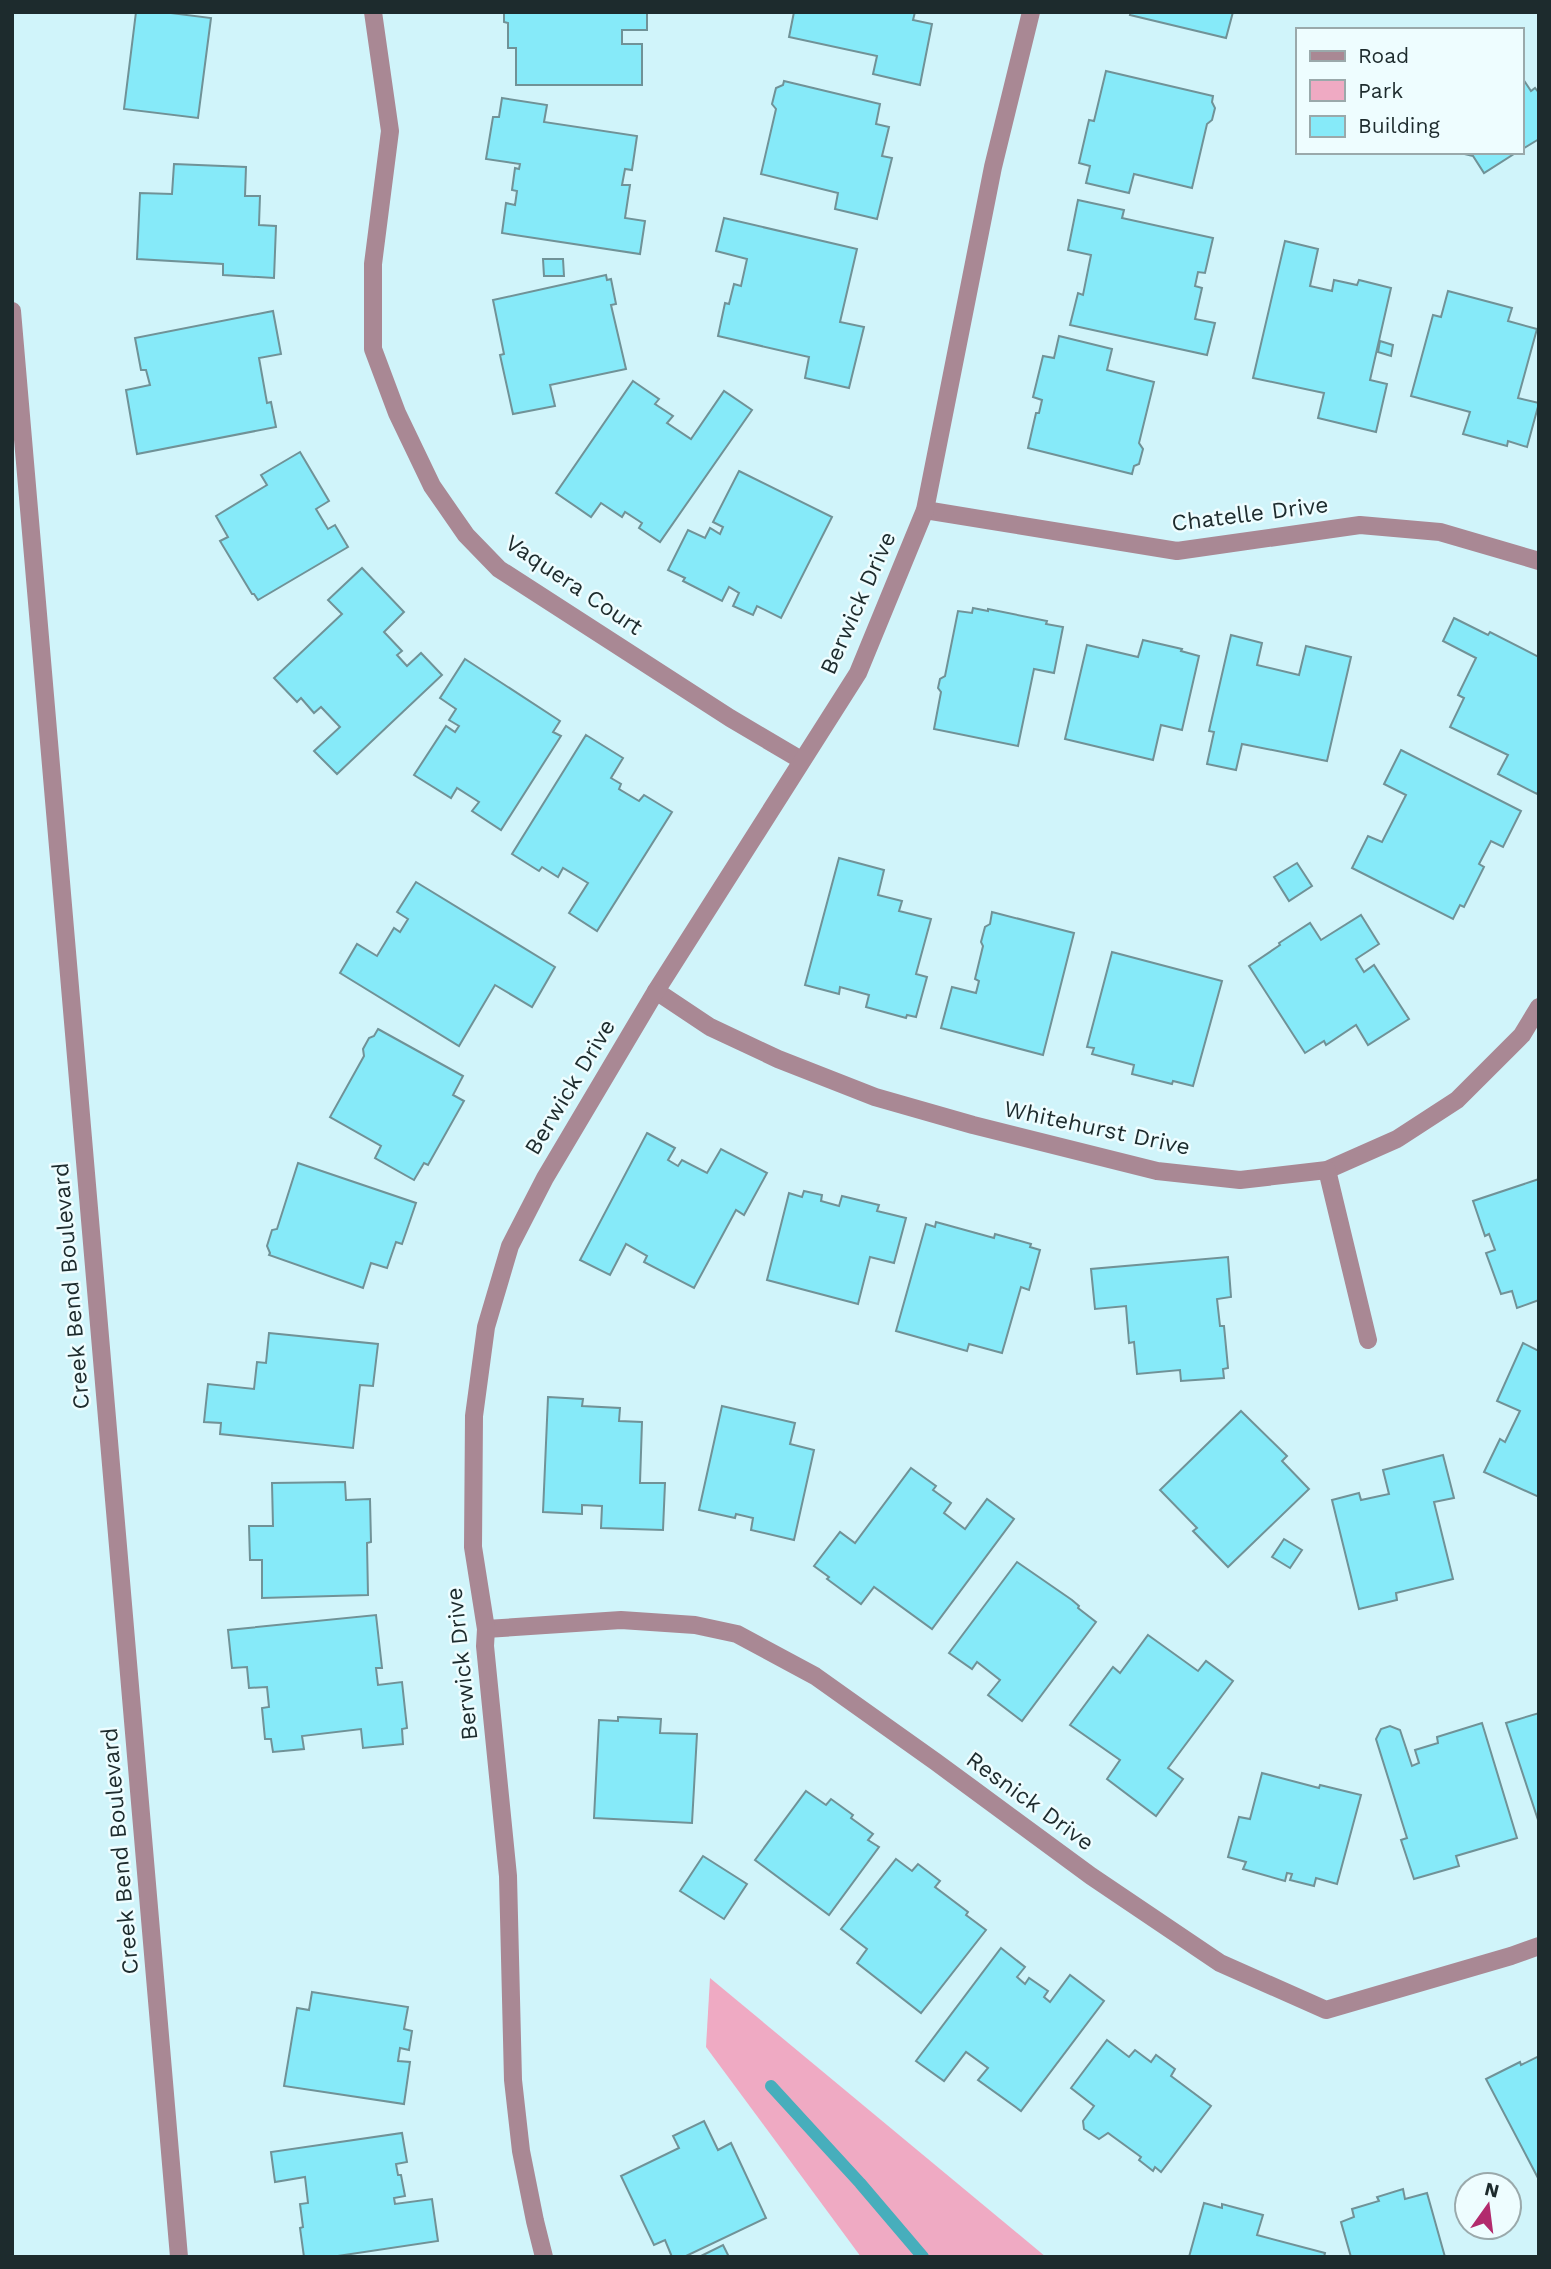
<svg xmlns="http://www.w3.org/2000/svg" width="1551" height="2269" font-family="'Work Sans',sans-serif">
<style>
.green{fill:#efaac3}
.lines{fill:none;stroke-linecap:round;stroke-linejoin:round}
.stream{stroke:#47aebc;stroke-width:12}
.building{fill:#86eaf9;stroke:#709297;stroke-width:2}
.minor{stroke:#a98894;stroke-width:18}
.labels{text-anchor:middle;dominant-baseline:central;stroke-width:5;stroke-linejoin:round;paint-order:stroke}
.street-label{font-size:23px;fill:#1d2b2d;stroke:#eefdff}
</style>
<rect width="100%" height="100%" fill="#d0f4fa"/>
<polygon class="green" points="710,1978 1046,2257 861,2257 706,2047"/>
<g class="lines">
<polyline class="stream" points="771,2086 860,2183 923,2257"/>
</g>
<g class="building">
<polygon points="136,12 163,12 211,18 198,118 124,109"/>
<polygon points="504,12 647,12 647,30 622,30 622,44 642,44 642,85 516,85 516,48 508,48 508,23 504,22"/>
<polygon points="794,12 915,12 913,20 932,24 920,85 873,74 877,56 789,37"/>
<polygon points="1131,12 1233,12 1226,38 1130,15"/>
<polygon points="1106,71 1213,96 1212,102 1215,108 1212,120 1207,124 1192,188 1134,174 1129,193 1086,183 1090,166 1079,163 1089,120 1094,121"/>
<polygon points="1521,76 1531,91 1535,88 1539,93 1539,139 1521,150"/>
<polygon points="784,81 880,104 876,124 889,127 882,156 892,158 877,219 835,209 838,193 761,174 776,109 772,104 776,88 783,85"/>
<polygon points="502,98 547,105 544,122 637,136 632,170 625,169 622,185 630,185 625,218 645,221 640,254 502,233 506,203 515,205 517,191 512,190 515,168 519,169 520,164 486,159 493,117 499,117"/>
<polygon points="1456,152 1517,152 1484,173 1473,156"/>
<polygon points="174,164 246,167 245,196 260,196 259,225 276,226 274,278 223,275 223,264 137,259 140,193 172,194"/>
<polygon points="1078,200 1124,210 1122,218 1213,238 1205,273 1198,272 1195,286 1202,288 1195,319 1215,323 1207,355 1070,325 1078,293 1083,295 1091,255 1068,250"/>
<polygon points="724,218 857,249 840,322 864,327 849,388 805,378 809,357 718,336 725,303 729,304 734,284 741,286 747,259 716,251"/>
<polygon points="1285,241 1318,249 1310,286 1332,291 1334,280 1357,285 1359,280 1391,288 1370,380 1387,384 1376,432 1318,418 1324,393 1253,378"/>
<polygon points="543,259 563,259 564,276 544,276"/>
<polygon points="606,275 607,280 611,279 616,304 611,305 626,369 550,385 555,406 513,414 500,355 504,354 493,300"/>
<polygon points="1448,291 1512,308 1508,321 1537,329 1518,398 1539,403 1527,447 1508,441 1507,446 1463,434 1470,412 1411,396 1433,315 1441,317"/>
<polygon points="273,311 281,354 259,358 267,403 271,402 276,427 137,454 126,390 150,385 146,370 141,370 135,338"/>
<polygon points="1059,336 1112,349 1107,370 1154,382 1139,443 1143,449 1139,464 1134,466 1132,474 1028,448 1036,413 1039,413 1042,400 1033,397 1043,356 1054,358"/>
<polygon points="1380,341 1393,345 1391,356 1378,352"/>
<polygon points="633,381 659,399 655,404 673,416 667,423 691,439 724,391 752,410 660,542 639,528 642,523 625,512 622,517 601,503 591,517 556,493"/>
<polygon points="300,452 329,501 316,509 328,529 335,525 348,547 258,600 254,594 252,594 220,541 228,537 216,516 267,485 261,475"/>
<polygon points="739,471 832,517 781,618 757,606 753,615 733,606 739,593 729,587 722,601 683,581 685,578 668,570 688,530 705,538 710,528 720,534 723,527 713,522"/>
<polygon points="362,568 404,612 384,632 402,651 397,655 407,666 421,653 442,675 337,774 314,751 340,727 321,707 314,713 301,698 297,702 274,678 342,614 328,600"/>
<polygon points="973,608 988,611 988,609 1047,621 1046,624 1063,627 1054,673 1034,669 1018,746 934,729 941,692 938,688 940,679 945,676 958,611 972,613"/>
<polygon points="1454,618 1488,635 1490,632 1539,657 1539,790 1537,794 1498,774 1508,755 1450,727 1464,698 1458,695 1476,658 1443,641"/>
<polygon points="1231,635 1262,643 1257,665 1299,675 1306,646 1351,657 1327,761 1242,744 1236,770 1207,764 1214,732 1209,731"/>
<polygon points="1143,640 1182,649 1181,651 1199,656 1182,730 1161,725 1153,760 1065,739 1087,645 1138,657"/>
<polygon points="465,659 560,721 553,732 561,736 501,830 472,811 479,802 457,788 451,798 414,775 446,726 455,732 459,726 449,720 456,709 440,698"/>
<polygon points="586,735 623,758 611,778 621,784 619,789 639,801 644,795 672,812 597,931 569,913 588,883 563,868 558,877 542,867 539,871 512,854"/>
<polygon points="1401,750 1521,811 1503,847 1491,841 1479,864 1484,867 1464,907 1460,905 1453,919 1352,868 1368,836 1382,842 1406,795 1384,784"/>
<polygon points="839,858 884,870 878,895 902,901 899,911 931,919 916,974 927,977 916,1017 907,1015 906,1018 866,1007 869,995 840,987 839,994 805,985"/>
<polygon points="1297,863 1312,886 1289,901 1274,877"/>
<polygon points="416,882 555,967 532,1007 495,985 459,1046 340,973 357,944 377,956 394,928 400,932 408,919 397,912"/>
<polygon points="992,912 1074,933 1043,1055 941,1028 952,987 976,993 979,981 975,979 983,946 981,942 985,927 990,924"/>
<polygon points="1361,915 1379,944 1356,959 1364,972 1374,965 1409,1019 1368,1045 1356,1025 1326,1045 1324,1041 1305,1053 1249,966 1280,945 1279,943 1310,923 1321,940"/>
<polygon points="1112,952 1222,981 1193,1086 1173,1081 1172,1084 1132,1074 1134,1065 1092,1054 1094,1048 1087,1047"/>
<polygon points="378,1029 463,1076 453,1095 464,1101 428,1165 424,1163 414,1180 375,1158 381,1146 330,1117 364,1056 363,1049 369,1038 374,1036"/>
<polygon points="647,1133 675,1148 668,1160 678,1166 682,1160 707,1173 721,1149 767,1173 744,1215 736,1210 694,1288 644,1262 647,1256 626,1244 610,1275 580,1260"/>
<polygon points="298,1163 416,1203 402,1244 396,1242 387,1268 371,1263 363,1288 269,1255 270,1253 267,1246 272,1230 277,1229"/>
<polygon points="1539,1179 1539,1300 1517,1308 1512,1291 1501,1294 1486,1253 1495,1250 1489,1234 1485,1236 1473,1201"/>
<polygon points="804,1191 822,1195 821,1201 839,1206 842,1196 879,1205 877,1211 906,1218 894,1263 870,1257 858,1304 767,1280 789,1193 802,1197"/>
<polygon points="936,1222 994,1238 995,1234 1031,1244 1030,1247 1040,1250 1029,1290 1021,1287 1002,1353 969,1344 967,1351 896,1331 926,1224 935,1227"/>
<polygon points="1228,1257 1231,1297 1217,1299 1220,1326 1224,1326 1228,1368 1223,1369 1224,1378 1181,1381 1180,1370 1137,1374 1134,1342 1129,1343 1126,1306 1095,1309 1091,1269"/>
<polygon points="269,1333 378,1344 373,1386 360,1385 353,1448 220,1434 221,1423 204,1422 208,1384 254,1389 257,1362 266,1363"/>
<polygon points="1523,1343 1539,1351 1539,1497 1484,1472 1500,1439 1505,1442 1520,1411 1497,1401"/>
<polygon points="548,1397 583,1399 582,1406 620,1408 619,1421 642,1422 640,1483 665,1483 663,1530 601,1528 602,1506 582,1505 582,1514 543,1512"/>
<polygon points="722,1406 795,1423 790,1444 814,1450 794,1540 751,1530 753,1518 736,1514 735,1518 699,1510"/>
<polygon points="1241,1411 1287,1456 1282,1461 1309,1489 1228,1567 1193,1531 1197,1528 1160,1490"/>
<polygon points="1443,1455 1454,1498 1434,1502 1453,1579 1396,1593 1397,1600 1359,1609 1332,1500 1359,1493 1361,1500 1389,1494 1383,1470"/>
<polygon points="911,1468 936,1486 933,1490 951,1503 944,1513 965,1529 987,1499 1014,1519 932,1629 874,1587 861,1604 827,1579 829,1577 814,1566 840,1532 855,1543"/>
<polygon points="345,1482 346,1500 370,1499 371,1542 367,1543 368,1595 262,1598 262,1560 250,1560 249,1526 273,1526 272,1483"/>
<polygon points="1284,1539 1302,1550 1290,1568 1272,1557"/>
<polygon points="1017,1562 1072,1600 1079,1606 1078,1608 1096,1622 1022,1721 988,1695 1000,1680 977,1662 972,1669 949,1653"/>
<polygon points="376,1615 382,1668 376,1668 378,1685 402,1682 407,1728 402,1729 403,1744 363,1748 361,1729 302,1736 304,1749 273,1752 271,1739 265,1739 262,1708 269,1707 267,1687 249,1688 247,1667 232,1668 228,1630"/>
<polygon points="1148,1635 1198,1671 1206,1661 1233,1681 1168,1768 1183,1779 1156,1816 1107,1779 1120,1760 1070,1725 1113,1667 1120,1673"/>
<polygon points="1539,1713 1539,1823 1506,1723"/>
<polygon points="618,1717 661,1719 660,1733 697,1734 692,1823 594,1818 599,1720 618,1721"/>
<polygon points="1482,1723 1517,1838 1456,1856 1459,1866 1414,1879 1401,1840 1407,1838 1376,1739 1381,1729 1390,1726 1400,1730 1412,1766 1419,1763 1415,1750 1438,1743 1437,1737"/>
<polygon points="1262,1773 1319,1788 1320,1785 1361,1795 1337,1884 1316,1878 1314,1886 1290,1880 1292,1874 1287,1873 1285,1881 1243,1869 1246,1862 1228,1857 1239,1817 1250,1819"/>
<polygon points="806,1791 826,1805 831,1799 853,1815 851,1818 873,1834 868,1840 879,1847 829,1915 755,1860"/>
<polygon points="703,1856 747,1884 724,1919 680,1891"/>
<polygon points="896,1859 912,1871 918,1864 940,1881 935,1887 968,1912 966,1915 986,1930 921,2013 857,1963 867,1949 841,1929"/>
<polygon points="1001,1948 1025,1967 1017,1977 1025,1984 1029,1978 1048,1991 1044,1997 1050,2002 1070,1975 1104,2001 1021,2111 978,2080 988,2068 966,2052 944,2081 916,2061"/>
<polygon points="312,1992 408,2007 404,2029 412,2031 409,2050 400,2048 398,2061 410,2062 404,2104 284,2086 297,2008 309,2010"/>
<polygon points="1107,2040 1129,2057 1135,2050 1151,2062 1156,2055 1175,2069 1171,2076 1211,2106 1161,2172 1155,2167 1153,2171 1139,2160 1141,2157 1108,2133 1099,2139 1084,2129 1083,2121 1094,2106 1071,2088"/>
<polygon points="1539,2056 1539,2177 1538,2178 1486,2079 1520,2062 1521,2065"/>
<polygon points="704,2121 718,2150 731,2143 766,2218 684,2257 672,2257 665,2240 654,2245 621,2176 679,2148 673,2136"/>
<polygon points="402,2133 407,2162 396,2164 398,2175 401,2175 405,2196 394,2198 395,2204 432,2199 438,2241 331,2257 304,2257 300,2228 303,2227 300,2204 308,2203 305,2177 275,2182 271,2152"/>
<polygon points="1403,2189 1405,2199 1427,2193 1445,2257 1351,2257 1341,2222 1354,2217 1352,2209 1379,2201 1377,2197"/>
<polygon points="1204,2203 1222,2208 1222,2204 1263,2215 1257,2235 1325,2253 1324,2257 1189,2257"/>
<polygon points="723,2245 729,2257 699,2257"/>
</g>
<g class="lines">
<g class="minor">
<polyline points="373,12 390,131 373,264 373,349 397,413 432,486 466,535 499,569 730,718 801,760"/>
<polyline points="12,311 179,2257"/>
<polyline points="925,510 1177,551 1360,525 1440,532 1539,561"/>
<polyline points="656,991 710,1027 778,1059 875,1097 973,1125 1157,1171 1240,1180 1327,1170 1397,1139 1457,1100 1522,1035 1539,1007"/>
<polyline points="1327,1170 1368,1340"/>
<polyline points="486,1629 621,1620 695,1625 737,1634 815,1676 936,1762 1091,1876 1220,1963 1326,2010 1511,1956 1539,1946"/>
<polyline points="544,2257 535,2221 521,2151 513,2080 508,1876 485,1646 486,1629 473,1547 474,1416 486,1327 510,1246 545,1178 656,991 858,673 925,510 993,167 1031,12"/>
</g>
</g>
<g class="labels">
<g class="street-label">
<text transform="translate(1250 514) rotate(-7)">Chatelle Drive</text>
<text transform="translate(574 585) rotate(34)">Vaquera Court</text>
<text transform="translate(858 603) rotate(-66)">Berwick Drive</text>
<text transform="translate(570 1087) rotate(-59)">Berwick Drive</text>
<text transform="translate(1097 1128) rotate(12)">Whitehurst Drive</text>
<text transform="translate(71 1286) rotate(-95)">Creek Bend Boulevard</text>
<text transform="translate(462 1664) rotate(-96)">Berwick Drive</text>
<text transform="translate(1030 1801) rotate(36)">Resnick Drive</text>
<text transform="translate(120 1851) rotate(-95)">Creek Bend Boulevard</text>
</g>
</g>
<rect width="1551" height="2269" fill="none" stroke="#1d2b2d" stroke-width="28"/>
<rect x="1296" y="28" width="228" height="126" fill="#eefdff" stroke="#9aa9ab" stroke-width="2"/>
<rect x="1310" y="51" width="35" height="10" fill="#a98894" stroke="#9aa9ab" stroke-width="2"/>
<text x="1358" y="63" font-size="21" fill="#1d2b2d">Road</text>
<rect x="1310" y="80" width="35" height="21" fill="#efaac3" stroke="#9aa9ab" stroke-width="2"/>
<text x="1358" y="98" font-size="21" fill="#1d2b2d">Park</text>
<rect x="1310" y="116" width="35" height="21" fill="#86eaf9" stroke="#9aa9ab" stroke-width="2"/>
<text x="1358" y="133" font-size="21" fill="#1d2b2d">Building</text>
<g transform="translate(1488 2206) rotate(14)"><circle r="33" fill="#eefdff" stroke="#9aa9ab" stroke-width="2"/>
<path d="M0-5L12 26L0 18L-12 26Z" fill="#b22b6d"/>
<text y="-10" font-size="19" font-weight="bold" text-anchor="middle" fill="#1d2b2d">N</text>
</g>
</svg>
